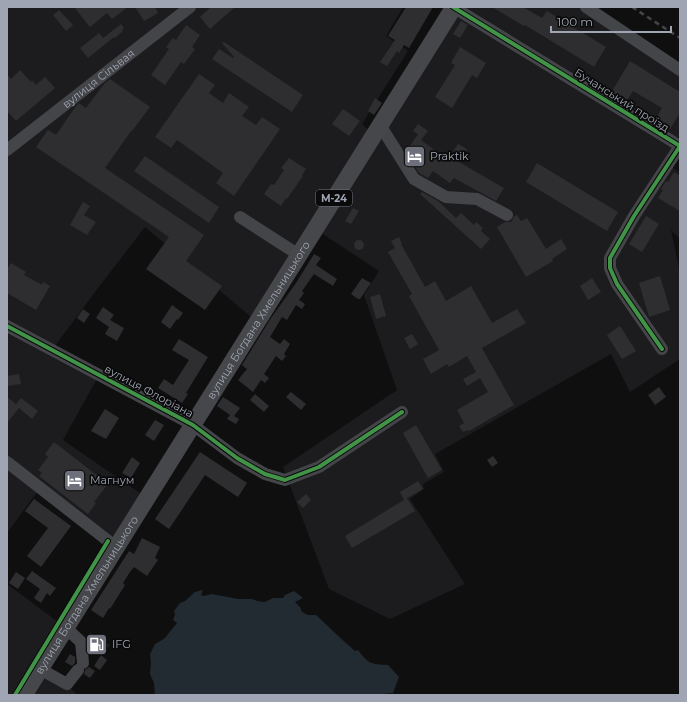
<svg xmlns="http://www.w3.org/2000/svg" width="687" height="702" font-family="Montserrat,sans-serif">
<style>
.built{fill:#1c1c1e}
.water{fill:#232b32}
.building{fill:#2e2e31}
.lines{fill:none;stroke-linecap:round;stroke-linejoin:round}
.minor{stroke:#444549;stroke-width:12}
.highway{stroke:#46474b;stroke-width:17}
.rail{stroke:#44464a;stroke-width:2.5;stroke-dasharray:5 4;stroke-linecap:butt}
.cycleway-casing{stroke:#0a0a0b;stroke-width:6}
.cycleway{stroke:#419447;stroke-width:4}
.labels{text-anchor:middle;dominant-baseline:central;stroke-width:3.5;stroke-linejoin:round;paint-order:stroke}
.shield{fill:#0a0a0b;stroke:#727681;stroke-width:1}
.shield-label{font-size:10px;font-weight:bold;fill:#9fa5b3}
.street-label{font-size:11px;fill:#9fa5b3;stroke:#0a0a0b}
.poi-label{font-size:11px;fill:#9fa5b3;stroke:#0a0a0b;text-anchor:start}
</style>
<rect width="100%" height="100%" fill="#0f0f10"/>
<g class="built">
<polygon points="7,7 403,7 386,36 408,51 362,124 374,135 454,7 581,7 680,74 680,134 663,162 680,172 680,239 671,230 680,273 680,359 630,392 611,354 435,454 444,472 423,484 424,489 410,499 465,584 390,619 329,589 283,467 397,390 364,295 379,271 315,229 257,322 145,227 95,292 52,350 99,375 63,440 147,498 116,547 40,488 7,533"/>
<polygon points="7,584 66,628 40,669 67,684 77,695 7,695"/>
</g>
<path class="water" d="M 203,590 L 201,595 L 204,596 L 212,594 L 238,599 L 252,599 L 257,601 L 265,602 L 273,598 L 283,598 L 285,595 L 294,591 L 303,598 L 295,602 L 300,607 L 302,612 L 308,615 L 316,615 C 329,627 341,639 355,651 L 358,650 C 368,664 371,664 388,665 L 399,677 L 393,693 L 383,694 L 383,695 L 155,695 L 154,683 L 150,674 L 151,663 L 150,654 L 155,644 L 162,640 L 166,637 L 168,634 L 177,623 L 173,620 L 175,615 L 174,611 L 180,603 L 185,601 L 195,592 Z"/>
<g class="building">
<polygon points="74,7 128,7 112,19 107,13 90,27"/>
<polygon points="135,7 155,7 158,13 144,21"/>
<polygon points="211,7 235,7 210,29 200,17"/>
<polygon points="406,7 433,7 409,48 404,45 399,53 397,51 387,66 380,62 395,40 388,36"/>
<polygon points="492,7 523,7 542,18 547,11 606,47 594,67 525,25 524,26"/>
<polygon points="59,10 73,25 66,31 53,15"/>
<polygon points="461,21 468,25 460,38 453,34"/>
<polygon points="121,24 124,28 122,30 123,31 115,38 114,37 88,58 80,48 99,33 103,38"/>
<polygon points="186,25 200,35 192,47 195,49 184,64 181,62 165,85 151,75 169,49 166,47 173,38 176,40"/>
<polygon points="224,42 303,95 292,112 212,59 219,49 233,58 234,57 222,43"/>
<polygon points="460,47 486,63 477,78 472,75 452,108 435,97 455,65 451,63"/>
<polygon points="630,61 680,92 680,113 670,129 655,120 662,108 633,91 626,102 611,93"/>
<polygon points="20,70 31,82 32,80 36,85 45,77 55,88 16,121 7,111 7,74 11,79"/>
<polygon points="199,74 215,85 209,93 223,103 229,93 249,107 242,116 256,125 262,117 280,129 234,196 216,183 223,173 177,140 171,148 155,137"/>
<polygon points="110,79 150,107 132,131 131,131 105,168 204,235 186,261 222,286 205,310 146,269 169,237 36,147 48,130 56,135 76,106 79,103 86,108 104,84"/>
<polygon points="375,98 382,103 374,115 368,111"/>
<polygon points="343,109 360,121 349,136 332,124"/>
<polygon points="418,124 428,131 421,140 448,160 458,144 467,149 459,162 504,188 496,201 454,178 450,183 433,171 428,178 419,173 415,167 418,163 409,157 406,152 418,134 413,131"/>
<polygon points="145,156 219,207 209,223 134,171"/>
<polygon points="289,158 306,169 302,175 303,176 287,199 286,198 281,206 264,194 271,184 274,185 284,170 281,168"/>
<polygon points="537,163 618,212 607,231 526,182"/>
<polygon points="674,172 680,176 680,211 658,198 663,190 661,189 666,181 668,182"/>
<polygon points="422,192 438,201 456,218 461,213 474,225 476,222 483,228 481,231 490,239 481,249 420,194"/>
<polygon points="83,202 90,206 84,215 96,222 87,235 70,225"/>
<polygon points="353,208 359,211 351,224 345,221"/>
<polygon points="517,215 521,221 527,218 546,249 561,239 567,249 552,259 553,261 526,277 497,227 505,222 511,222 513,219 514,216"/>
<polygon points="646,216 659,224 642,252 629,244"/>
<polygon points="399,237 402,244 401,244 425,287 435,281 446,301 471,286 492,323 517,309 526,323 482,348 514,405 469,431 468,430 463,432 459,426 464,423 457,410 488,392 480,378 467,386 463,379 476,372 467,356 449,367 447,364 431,374 423,359 439,350 409,296 412,294 388,252 395,248 391,241"/>
<circle cx="359" cy="245" r="5"/>
<polygon points="314,254 321,258 316,265 337,279 333,286 314,274 302,291 304,293 299,300 305,304 302,309 296,305 287,320 282,317 270,337 280,344 284,339 290,344 284,354 286,356 282,361 276,356 264,374 269,378 265,383 261,380 253,392 238,380 247,369 242,365 271,318 296,283"/>
<polygon points="11,263 26,272 24,275 42,285 43,282 50,286 36,310 7,293 7,269"/>
<polygon points="660,276 670,310 649,317 639,283"/>
<polygon points="362,278 371,283 360,299 358,299 351,294"/>
<polygon points="592,278 601,292 588,300 580,286"/>
<polygon points="380,294 386,316 376,319 370,297"/>
<polygon points="172,305 183,313 178,320 177,319 170,329 161,322"/>
<polygon points="103,307 114,315 110,320 124,328 117,341 105,334 109,327 96,318"/>
<polygon points="83,309 90,314 84,323 77,318"/>
<polygon points="620,326 636,351 622,359 607,335"/>
<polygon points="412,334 418,344 410,349 404,338"/>
<polygon points="179,339 208,357 186,393 188,394 182,403 158,388 164,379 173,385 189,360 172,350"/>
<polygon points="19,374 21,384 8,386 7,376"/>
<polygon points="659,387 666,397 655,405 648,395"/>
<polygon points="291,392 306,404 301,410 286,397"/>
<polygon points="255,394 269,406 264,412 250,400"/>
<polygon points="7,397 16,404 21,398 38,411 32,419 19,408 7,423"/>
<polygon points="223,397 240,408 234,416 239,419 236,424 227,419 230,415 217,406"/>
<polygon points="105,409 119,418 106,439 91,431"/>
<polygon points="155,420 164,425 154,441 145,435"/>
<polygon points="416,425 442,470 428,478 403,433"/>
<polygon points="54,442 108,484 94,502 96,503 88,514 39,476 42,473 38,470 48,457 45,454"/>
<polygon points="200,452 247,483 238,497 205,475 169,529 155,519"/>
<polygon points="493,456 498,463 492,467 487,460"/>
<polygon points="132,457 140,463 131,478 122,473"/>
<polygon points="418,481 423,489 404,500 400,492"/>
<polygon points="306,494 311,500 303,508 297,502"/>
<polygon points="407,498 415,511 352,548 345,536"/>
<polygon points="34,499 71,526 41,567 27,556 48,528 25,511"/>
<polygon points="142,538 160,547 155,558 158,560 147,576 134,567 130,572 123,583 125,585 110,609 109,608 103,618 91,610 129,551 134,554"/>
<polygon points="32,571 56,588 50,596 47,593 41,603 34,598 40,589 26,579"/>
<polygon points="16,572 25,578 18,589 9,583"/>
<polygon points="90,633 109,645 102,655 89,646 88,641 87,637"/>
<polygon points="70,654 75,657 75,663 72,666 65,662"/>
<polygon points="101,655 107,660 100,670 94,666"/>
<polygon points="89,667 95,671 90,678 84,674 85,670"/>
</g>
<g class="lines">
<g class="minor">
<polyline points="453,7 680,146 634,216 610,258 610,268 617,284 662,349"/>
<polyline points="586,7 680,70"/>
<polyline points="380,125 414,179 446,197 477,199 507,215"/>
<path id="s1" d="M 7,150 L 190,7"/>
<polyline points="240,217 299,255"/>
<polyline points="7,326 193,425 237,458 265,474 285,480 319,467 402,412"/>
<polyline points="7,462 116,547"/>
<polyline points="66,628 81,642 83,663"/>
<polyline points="40,669 67,684 78,670"/>
</g>
<path class="highway" id="s2" d="M 24,695 L 454,7"/>
<polyline class="rail" points="632,7 680,38"/>
<defs>
<g id="cycleway">
<polyline points="453,7 680,146 634,216 610,258 610,268 617,284 662,349"/>
<polyline points="7,326 193,425 237,458 265,474 285,480 319,467 402,412"/>
<polyline points="15,695 108,541"/>
</g>
</defs>
<use href="#cycleway" class="cycleway-casing"/>
<use href="#cycleway" class="cycleway"/>
</g>
<defs>
<symbol id="hotel-square" viewBox="-11 -11 22 22"><rect x="-9" y="-9" width="18" height="18" rx="4" fill="#6d707a" stroke="#0a0a0b"/><path d="M-6-4.5h1.5V1H6V5H4.5V3h-9V5H-6ZM-4 0a1.8 1.8 0 1 1 3.6 0ZM.5 0V-2.5h3Q6-2.5 6 0Z" fill="#fff"/></symbol>
<symbol id="fuel-square" viewBox="-11 -11 22 22"><rect x="-9" y="-9" width="18" height="18" rx="4" fill="#6d707a" stroke="#0a0a0b"/><path d="M-5.5-6h7V0h2V4h1.3V-2.5L3-4.5l.8-.8L6-3V5H2.5V1h-1V6h-7ZM-4.2-4.7v3.2H.2V-4.7Z" fill="#fff"/></symbol>
</defs>
<g fill-rule="evenodd">
<use href="#hotel-square" x="402" y="144" width="25" height="25"/>
<use href="#hotel-square" x="62" y="468" width="25" height="25"/>
<use href="#fuel-square" x="84" y="632" width="25" height="25"/>
</g>
<g class="labels">
<rect class="shield" x="316" y="190" width="36" height="16" rx="3"/>
<g class="shield-label">
<text x="334" y="198">М-24</text>
</g>
<g class="street-label">
<text stroke="none"><textPath href="#s1" startOffset="116">вулиця Сільвая</textPath></text>
<text transform="translate(622 100) rotate(32)">Бучанський проїзд</text>
<text stroke="none"><textPath href="#s2" startOffset="442">вулиця Богдана Хмельницького</textPath></text>
<text transform="translate(149 391) rotate(28)">вулиця Флоріана</text>
<text stroke="none"><textPath href="#s2" startOffset="118">вулиця Богдана Хмельницького</textPath></text>
</g>
<g class="poi-label">
<text x="430" y="156">Praktik</text>
<text x="90" y="480">Магнум</text>
<text x="112" y="644">IFG</text>
</g>
</g>
<rect width="687" height="702" fill="none" stroke="#9fa5b3" stroke-width="16"/>
<path d="M551 26v6h120v-6" fill="none" stroke="#9fa5b3" stroke-width="2"/>
<text x="557" y="26" font-size="12" fill="#9fa5b3" stroke="#0a0a0b" stroke-width="3" paint-order="stroke">100 m</text>
</svg>
